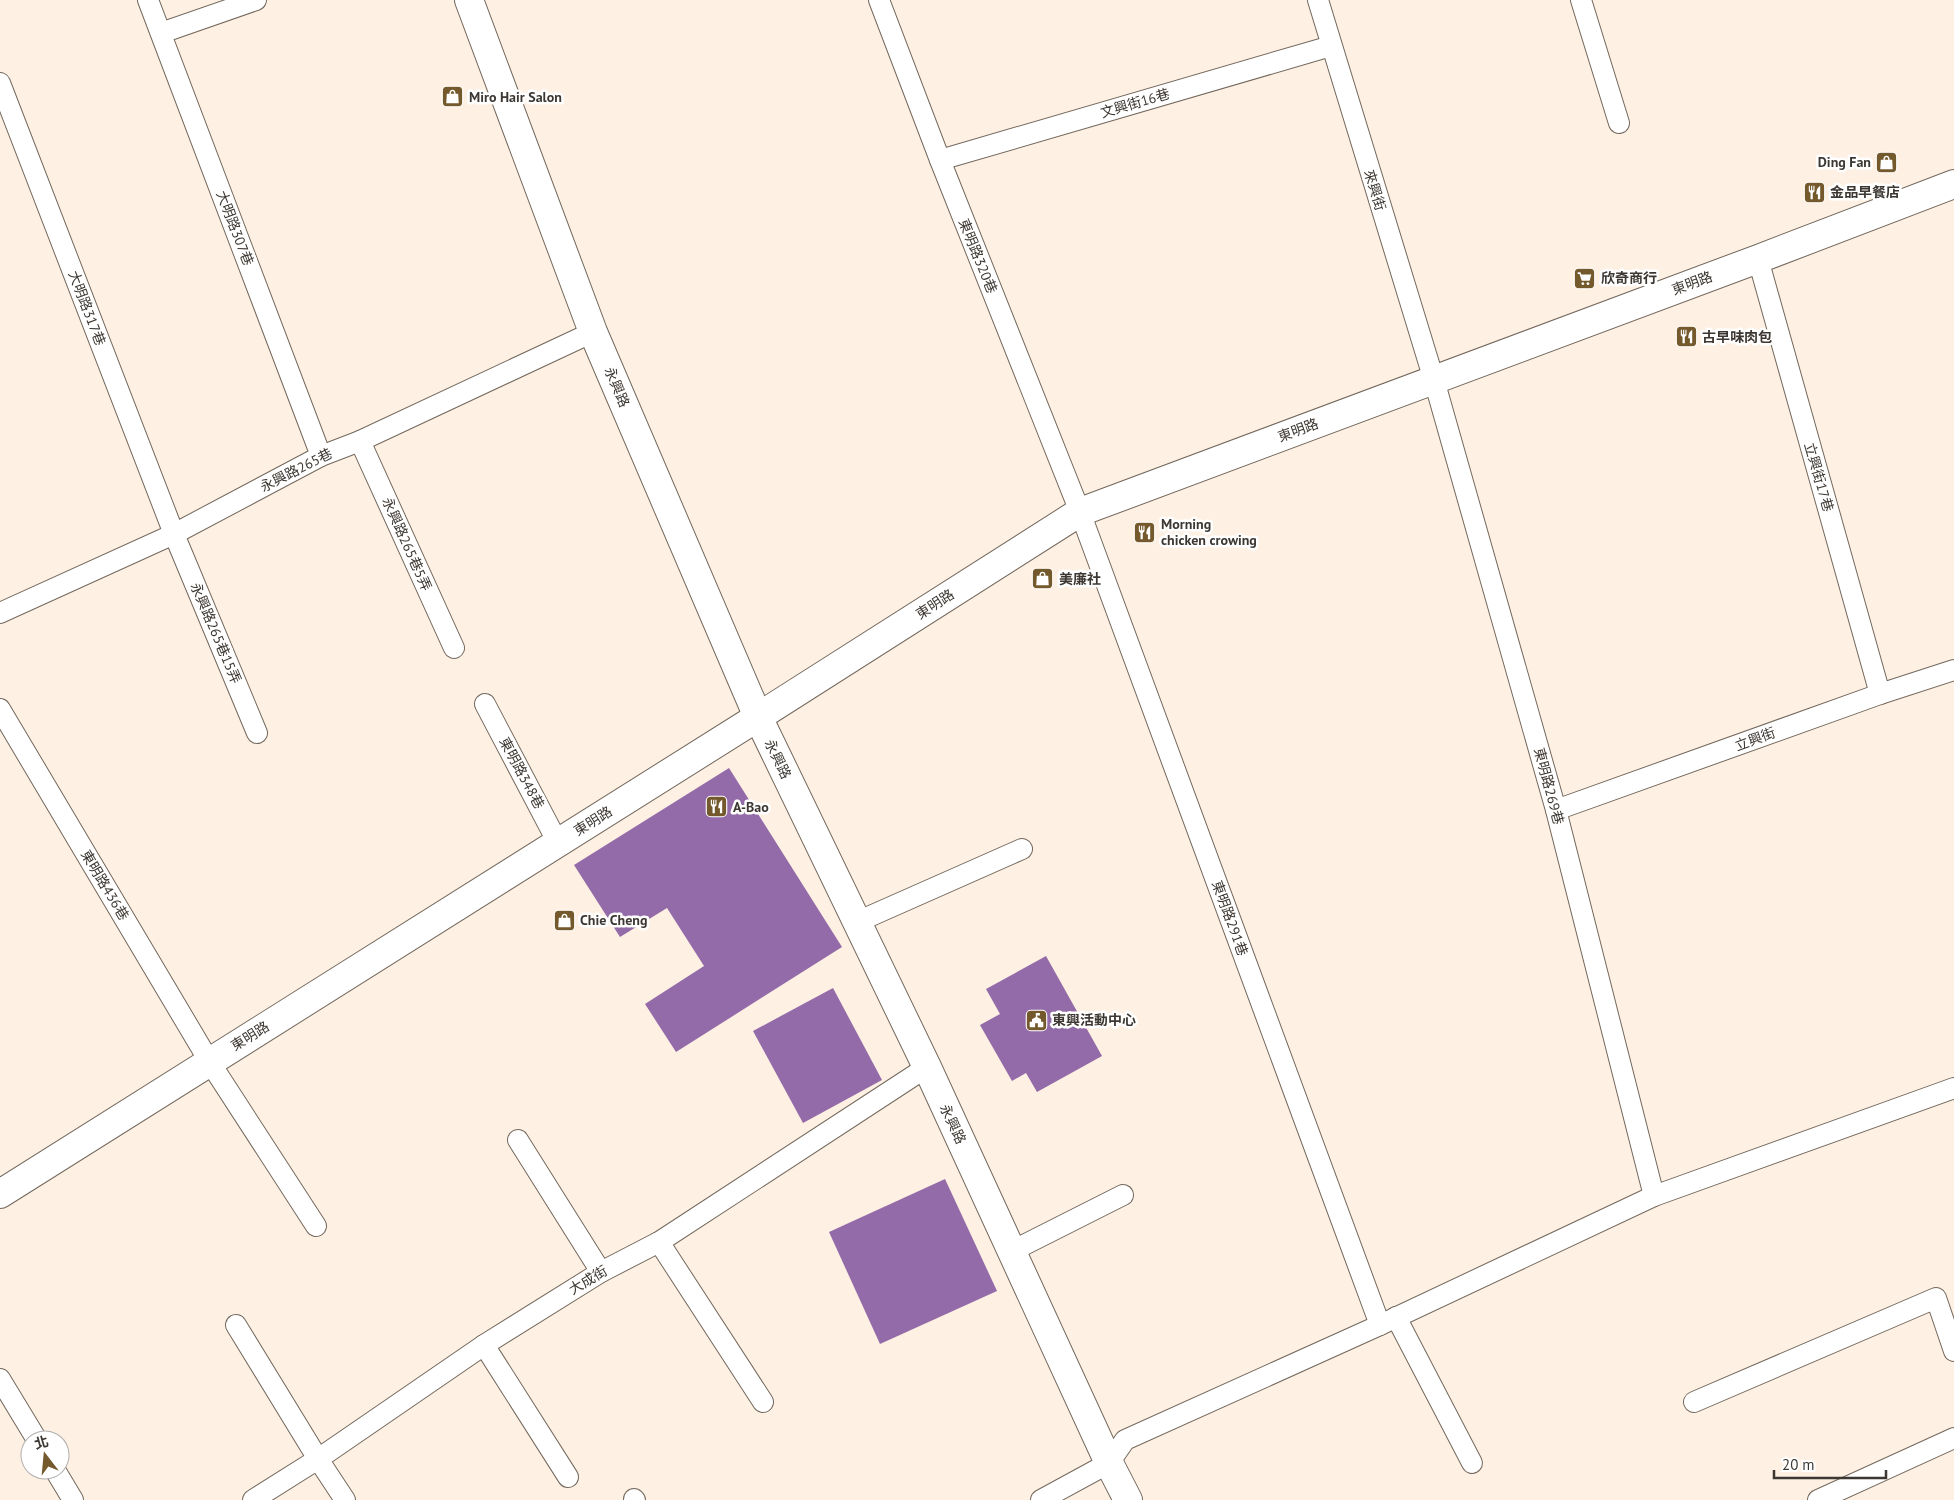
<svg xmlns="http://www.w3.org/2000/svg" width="1954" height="1500" font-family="'PT Sans','Noto Sans TC',sans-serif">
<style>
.building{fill:#946ba9}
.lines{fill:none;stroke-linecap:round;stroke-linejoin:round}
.lane-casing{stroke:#73685d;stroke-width:22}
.street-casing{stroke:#73685d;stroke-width:30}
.lane{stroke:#fff;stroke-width:20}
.street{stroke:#fff;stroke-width:28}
.labels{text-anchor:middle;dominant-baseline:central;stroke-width:5;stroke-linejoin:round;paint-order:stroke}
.poi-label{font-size:14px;font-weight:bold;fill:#3c3732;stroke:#fff;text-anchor:start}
.street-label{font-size:14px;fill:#3c3732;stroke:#fff}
</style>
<rect width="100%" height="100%" fill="#fef0e3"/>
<g class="building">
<polygon points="729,768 842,947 676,1052 645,1004 704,966 667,908 620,937 574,865"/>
<polygon points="1046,956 1102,1056 1037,1092 1026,1073 1012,1081 980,1025 1000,1014 986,989"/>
<polygon points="833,988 882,1080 803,1123 753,1031"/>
<polygon points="945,1179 997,1291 880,1344 829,1232"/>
</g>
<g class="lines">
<defs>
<g id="lane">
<polyline points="148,0 321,456"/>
<polyline points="879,0 940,160 1080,512 1380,1325"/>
<polyline points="1318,0 1434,380 1556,810 1654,1196"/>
<polyline points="1581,0 1619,123"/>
<polyline points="161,33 256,0"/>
<polyline points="0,83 174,534 257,733"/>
<polyline points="940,160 1331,46"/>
<polyline points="1758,259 1880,694"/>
<polyline points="360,441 454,648"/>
<polyline points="0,613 174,534 321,456 360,441 593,332"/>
<polyline points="485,704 558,843"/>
<polyline points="0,709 209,1061 316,1226"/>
<polyline points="1556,810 1880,694 1954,670"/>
<polyline points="857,922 1022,849"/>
<polyline points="518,1140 601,1272"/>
<polyline points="659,1242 763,1402"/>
<polyline points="1012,1251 1123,1195"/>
<polyline points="1396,1317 1472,1463"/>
<polyline points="236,1325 318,1459 345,1500"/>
<polyline points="484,1345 568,1477"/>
<polyline points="0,1379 37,1440"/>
<polyline points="1694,1402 1936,1298 1954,1351"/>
<polyline points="55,1470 73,1500"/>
<polyline points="634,1499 635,1500"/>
<polyline points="253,1500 318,1459 484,1345 601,1272 659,1242 927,1067"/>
<polyline points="1041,1500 1109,1463 1125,1440 1380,1325 1654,1196 1954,1088"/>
<polyline points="1818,1500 1954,1438"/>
</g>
<g id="street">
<polyline points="469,0 593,332 758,717 927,1067 1109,1463 1128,1500"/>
<polyline points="0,1194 758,717 1080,512 1758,259 1954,184"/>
</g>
</defs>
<use href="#lane" class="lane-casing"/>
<use href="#street" class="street-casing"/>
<use href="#lane" class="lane"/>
<use href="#street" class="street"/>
</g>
<defs>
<symbol id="shop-square" viewBox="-11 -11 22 22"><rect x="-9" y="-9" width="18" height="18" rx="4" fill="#73592b" stroke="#fff"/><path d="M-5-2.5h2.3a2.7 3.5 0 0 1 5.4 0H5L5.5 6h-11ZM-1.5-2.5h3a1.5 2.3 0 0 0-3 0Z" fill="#fff"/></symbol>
<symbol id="restaurant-square" viewBox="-11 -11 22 22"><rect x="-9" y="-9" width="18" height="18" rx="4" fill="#73592b" stroke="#fff"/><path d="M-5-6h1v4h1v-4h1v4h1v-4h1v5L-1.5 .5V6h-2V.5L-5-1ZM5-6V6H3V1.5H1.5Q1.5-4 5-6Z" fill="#fff"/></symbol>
<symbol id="supermarket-square" viewBox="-11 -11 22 22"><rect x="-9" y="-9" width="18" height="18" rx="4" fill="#73592b" stroke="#fff"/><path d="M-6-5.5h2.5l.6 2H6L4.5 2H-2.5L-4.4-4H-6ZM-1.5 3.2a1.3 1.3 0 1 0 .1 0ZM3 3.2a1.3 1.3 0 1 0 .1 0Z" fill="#fff"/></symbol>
<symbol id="civic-square" viewBox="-11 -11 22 22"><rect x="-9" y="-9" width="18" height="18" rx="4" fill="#73592b" stroke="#fff"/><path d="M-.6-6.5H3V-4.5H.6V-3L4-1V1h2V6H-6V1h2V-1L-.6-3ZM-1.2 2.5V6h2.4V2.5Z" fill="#fff"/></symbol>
</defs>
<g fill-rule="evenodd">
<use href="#shop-square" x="440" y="84" width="25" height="25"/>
<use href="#shop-square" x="1874" y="150" width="25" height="25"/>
<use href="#restaurant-square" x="1802" y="180" width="25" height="25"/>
<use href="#supermarket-square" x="1572" y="266" width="25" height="25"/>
<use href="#restaurant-square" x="1674" y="324" width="25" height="25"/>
<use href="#restaurant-square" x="1132" y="520" width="25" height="25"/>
<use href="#shop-square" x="1030" y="566" width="25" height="25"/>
<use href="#restaurant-square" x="704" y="794" width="25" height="25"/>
<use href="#shop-square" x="552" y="908" width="25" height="25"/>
<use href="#civic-square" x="1024" y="1008" width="25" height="25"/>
</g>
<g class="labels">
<g class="poi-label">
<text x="469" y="97">Miro Hair Salon</text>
<text x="1871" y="162" text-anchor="end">Ding Fan</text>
<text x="1830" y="192">金品早餐店</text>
<text x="1601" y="278">欣奇商行</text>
<text x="1702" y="337">古早味肉包</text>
<text x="1161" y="524">Morning<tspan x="1161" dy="16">chicken crowing</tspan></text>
<text x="1059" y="579">美廉社</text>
<text x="733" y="807">A-Bao</text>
<text x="580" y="920">Chie Cheng</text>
<text x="1052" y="1020">東興活動中心</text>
</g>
<g class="street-label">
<text transform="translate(1135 103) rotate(-16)">文興街16巷</text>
<text transform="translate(1375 190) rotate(73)">來興街</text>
<text transform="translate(235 228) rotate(69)">大明路307巷</text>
<text transform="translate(978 256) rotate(68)">東明路320巷</text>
<text transform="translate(1692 283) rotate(-20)">東明路</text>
<text transform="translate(87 308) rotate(69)">大明路317巷</text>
<text transform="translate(617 387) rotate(67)">永興路</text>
<text transform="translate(1298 430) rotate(-20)">東明路</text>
<text transform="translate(296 470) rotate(-27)">永興路265巷</text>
<text transform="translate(1819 477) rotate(74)">立興街17巷</text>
<text transform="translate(407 544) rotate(66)">永興路265巷5弄</text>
<text transform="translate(935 604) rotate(-33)">東明路</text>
<text transform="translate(216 633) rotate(67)">永興路265巷15弄</text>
<text transform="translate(1755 739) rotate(-20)">立興街</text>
<text transform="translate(778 759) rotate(64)">永興路</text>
<text transform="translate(522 773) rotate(62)">東明路348巷</text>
<text transform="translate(1549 786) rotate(75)">東明路269巷</text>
<text transform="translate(593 821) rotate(-32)">東明路</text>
<text transform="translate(105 885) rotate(59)">東明路436巷</text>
<text transform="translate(1230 918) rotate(70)">東明路291巷</text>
<text transform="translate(250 1036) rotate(-32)">東明路</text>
<text transform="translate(953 1124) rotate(65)">永興路</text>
<text transform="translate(588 1280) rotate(-31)">大成街</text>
</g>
</g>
<g transform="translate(45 1455) rotate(344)"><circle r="24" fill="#ffffff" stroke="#b1afad"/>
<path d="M0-4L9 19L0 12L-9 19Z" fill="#73592b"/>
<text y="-8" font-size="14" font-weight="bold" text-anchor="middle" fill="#3c3732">北</text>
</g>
<path d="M1774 1470v8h112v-8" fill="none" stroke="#3c3732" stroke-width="2.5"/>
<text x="1782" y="1470" font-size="15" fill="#3c3732" stroke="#ffffff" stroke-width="4" paint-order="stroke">20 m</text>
</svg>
